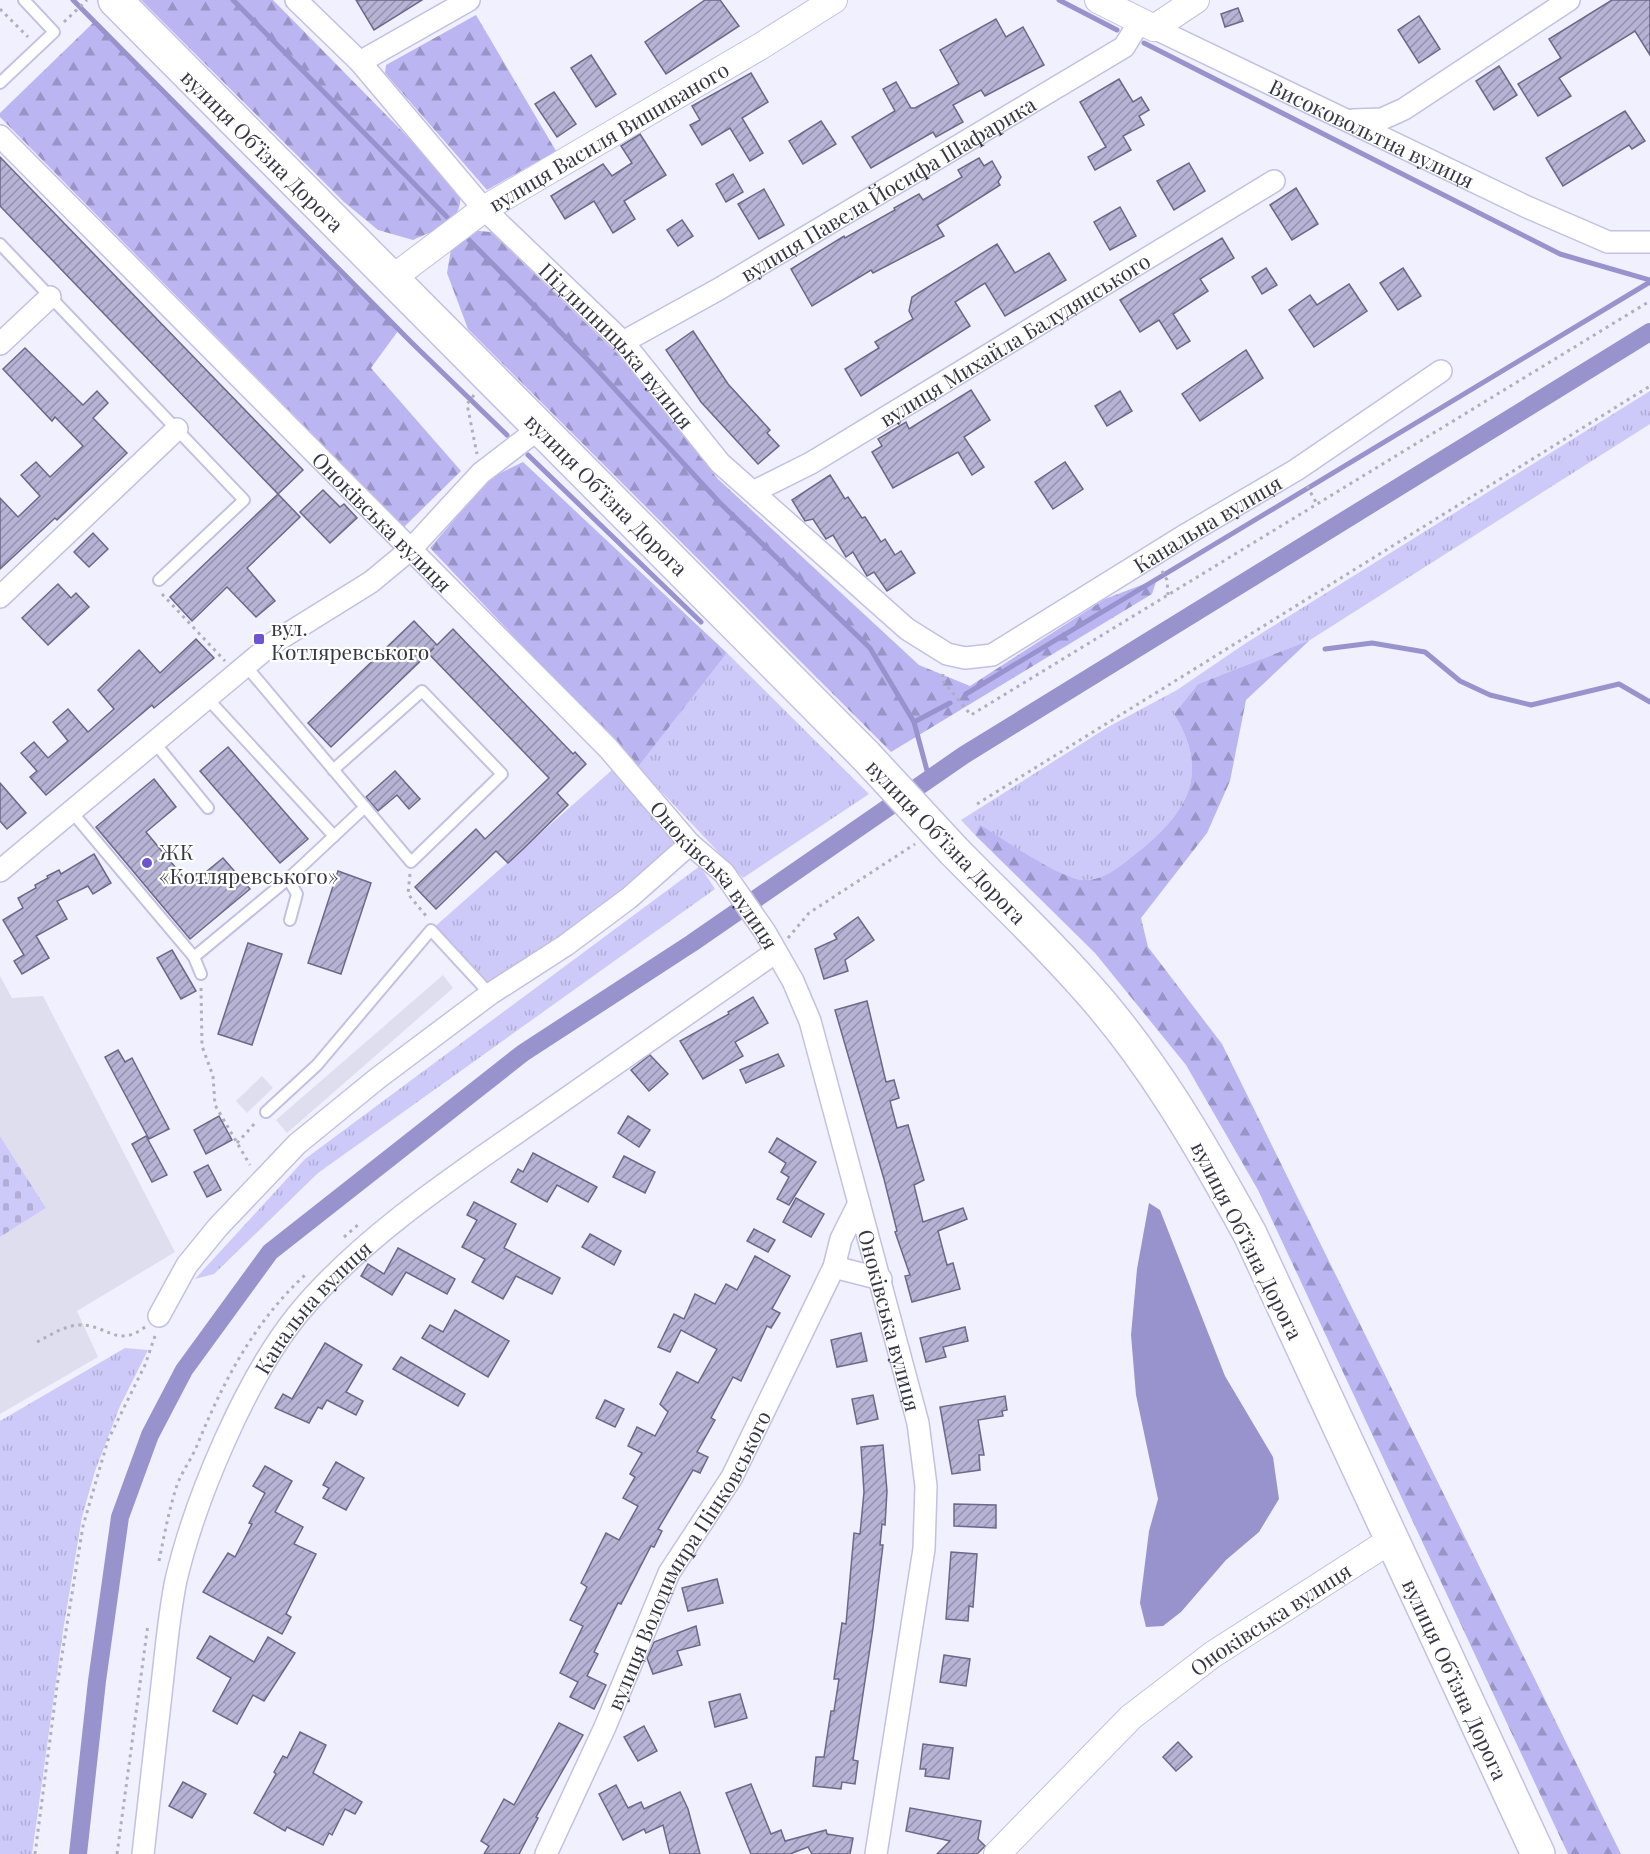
<svg xmlns="http://www.w3.org/2000/svg" width="1650" height="1854" font-family="'Playfair Display',serif">
<style>
.built{fill:#dfdeef}
.grass{fill:url(#grass-tufts)}
.forest{fill:url(#forest-firs)}
.cemetery{fill:url(#cemetery-stones)}
.water{fill:#9993cd}
.lines{fill:none;stroke-linecap:round;stroke-linejoin:round}
.stream{stroke:#9993cd;stroke-width:5}
.canal{stroke:#9993cd;stroke-width:18}
.building{fill:url(#building-hatch);stroke:#6b6888;stroke-width:1.5}
.service-casing{stroke:#c3c0e3;stroke-width:14}
.minor-casing{stroke:#c3c0e3;stroke-width:24}
.tertiary-casing{stroke:#c3c0e3;stroke-width:28}
.trunk-casing{stroke:#c3c0e3;stroke-width:36}
.path{stroke:#b0afbd;stroke-width:3;stroke-dasharray:3 4.5;stroke-linecap:butt}
.service{stroke:#fff;stroke-width:10}
.minor{stroke:#fff;stroke-width:21}
.tertiary{stroke:#fff;stroke-width:26}
.trunk{stroke:#fff;stroke-width:33}
.trunk-bridge-casing{stroke:#c3c0e3;stroke-width:36;stroke-linecap:butt}
.trunk-bridge{stroke:#fff;stroke-width:33}
.poi-dot{fill:#6e54ce;stroke:#fff;stroke-width:2}
.labels{text-anchor:middle;dominant-baseline:central;stroke-width:4.5;stroke-linejoin:round;paint-order:stroke}
.street-label{font-size:21px;fill:#373644;stroke:#fff}
.poi-label{font-size:21px;fill:#373644;stroke:#fff;text-anchor:start}
</style>
<defs>
<pattern id="grass-tufts" width="24" height="20" patternUnits="userSpaceOnUse" patternTransform="scale(1.5)"><rect width="24" height="20" fill="#cdc9f8"/><path d="M3 7l-1-3M5 7V3M7 7l1-3M15 17l-1-3M17 17v-4M19 17l1-3" fill="none" stroke="#b1add6"/></pattern>
<pattern id="forest-firs" width="22" height="20" patternUnits="userSpaceOnUse" patternTransform="scale(1.5)"><rect width="22" height="20" fill="#bbb5f2"/><path d="M5 1l3.5 6h-7zM16 11l3.5 6h-7z" fill="#9994c6"/></pattern>
<pattern id="cemetery-stones" width="16" height="16" patternUnits="userSpaceOnUse" patternTransform="scale(1.5)"><rect width="16" height="16" fill="#cdc9f8"/><path d="M2 7V4a2 2 0 0 1 4 0v3zM10 15v-3a2 2 0 0 1 4 0v3z" fill="#b1add6"/></pattern>
<pattern id="building-hatch" width="6" height="6" patternUnits="userSpaceOnUse" patternTransform="scale(1.5)"><rect width="6" height="6" fill="#b6b3d5"/><path d="M-1 1l2-2M0 6l6-6M5 7l2-2" fill="none" stroke="#9592ae"/></pattern>
</defs>
<rect width="100%" height="100%" fill="#f1f0ff"/>
<g class="built">
<polygon points="443,975 453,988 287,1133 276,1120"/>
<polygon points="0,976 12,998 43,996 175,1252 77,1311 98,1357 0,1414 0,1237 46,1208 0,1136"/>
<polygon points="262,1076 273,1088 247,1113 236,1101"/>
</g>
<g class="grass">
<path d="M 1650,391 L 1650,424 L 1310,640 L 1198,684 L 1174,714 C 1213,777 1184,816 1133,856 C 1118,867 1105,880 1085,880 C 1062,881 1002,839 980,826 L 975,835 L 961,820 L 1108,727 L 1177,690 L 1246,643 Z"/>
<polygon points="727,653 869,794 743,878 638,767"/>
<polygon points="620,763 690,844 490,994 431,930"/>
<polygon points="700,866 715,889 318,1173 214,1274 195,1279 305,1159"/>
<polygon points="125,1348 148,1350 120,1406 95,1471 82,1517 63,1631 32,1854 0,1854 0,1421"/>
</g>
<g class="forest">
<path d="M 141,0 L 273,0 L 460,190 C 464,224 438,228 413,240 L 378,230 L 344,202 Z"/>
<polygon points="476,15 556,151 487,190 385,73 386,65"/>
<polygon points="94,22 398,331 371,368 461,471 404,527 0,117 0,113"/>
<polygon points="468,230 491,232 627,363 718,479 919,665 970,686 1105,599 1157,579 1152,594 891,752 468,329 447,273 451,249"/>
<polygon points="523,462 727,653 638,767 430,548 490,478"/>
<path d="M 1310,640 L 1246,700 L 1230,781 L 1207,833 L 1141,918 L 1148,947 L 1222,1044 L 1621,1854 L 1568,1854 L 1258,1190 L 1186,1065 L 1095,953 L 975,835 L 980,825 C 1002,838 1062,881 1085,880 C 1105,880 1118,867 1133,856 C 1184,816 1213,777 1174,714 L 1198,684 Z"/>
</g>
<polygon class="cemetery" points="0,1136 46,1208 0,1237"/>
<polygon class="water" points="1149,1203 1160,1210 1225,1376 1273,1457 1279,1499 1259,1532 1226,1560 1181,1612 1163,1626 1146,1627 1140,1603 1149,1531 1158,1499 1136,1395 1131,1335 1137,1269"/>
<g class="lines">
<g class="stream">
<polyline points="73,0 412,343 507,435"/>
<polyline points="233,0 447,217"/>
<polyline points="1059,0 1117,30"/>
<polyline points="1144,43 1560,254 1650,280"/>
<polyline points="469,240 589,361 720,503 870,648 914,722 929,778"/>
<polyline points="528,455 701,622"/>
<polyline points="1325,649 1372,643 1425,652 1460,681 1490,695 1531,705 1619,684 1650,702"/>
<polyline points="966,694 1650,282"/>
<polyline points="914,722 950,703"/>
</g>
<polyline class="canal" points="78,1854 97,1681 120,1517 150,1435 184,1370 270,1252 523,1053 692,943 964,755 1650,332"/>
</g>
<g class="building">
<polygon points="356,0 422,0 374,30"/>
<polygon points="705,0 720,0 739,26 666,74 645,42"/>
<polygon points="1612,0 1650,0 1650,55 1635,31 1559,78 1571,96 1538,116 1518,84 1561,58 1549,39"/>
<polygon points="1238,8 1243,21 1225,27 1221,14"/>
<polygon points="1419,16 1440,49 1419,63 1398,30"/>
<polygon points="996,19 1006,37 1023,27 1044,65 985,96 981,90 953,105 963,122 936,137 933,132 871,168 852,137 895,111 883,89 896,82 911,108 915,108 959,84 940,50"/>
<polygon points="591,55 616,94 596,107 571,68"/>
<polygon points="1499,66 1517,95 1494,110 1476,81"/>
<polygon points="751,73 768,102 742,118 763,153 750,161 730,128 702,145 690,125 700,120 692,106"/>
<polygon points="1119,79 1133,102 1141,97 1149,110 1139,116 1144,125 1123,136 1131,150 1095,170 1088,157 1106,147 1080,102"/>
<polygon points="554,92 576,124 557,137 535,104"/>
<polygon points="1625,111 1645,141 1632,149 1629,145 1563,186 1546,158"/>
<polygon points="821,121 836,144 803,164 789,141"/>
<polygon points="640,134 666,175 624,201 635,219 613,233 594,201 565,219 551,196 603,164 612,176 632,163 621,146"/>
<polygon points="0,157 303,470 278,494 300,517 247,568 275,601 256,617 227,587 192,621 170,597 278,494 0,206"/>
<polygon points="979,158 984,166 992,161 1001,177 998,182 1000,185 937,225 944,236 873,273 871,270 812,306 791,269 844,236 845,238 895,210 894,208 919,194 923,200 962,177 958,170"/>
<polygon points="1189,163 1205,191 1174,210 1157,181"/>
<polygon points="733,174 743,192 726,202 716,184"/>
<polygon points="1296,188 1318,224 1292,240 1270,205"/>
<polygon points="764,189 784,225 759,239 738,204"/>
<polygon points="1120,207 1136,236 1110,250 1094,222"/>
<polygon points="682,220 693,236 678,246 667,230"/>
<polygon points="1222,238 1234,258 1200,279 1208,291 1173,314 1190,341 1177,349 1159,320 1140,332 1120,300"/>
<polygon points="997,244 1015,273 1049,253 1066,280 1005,316 985,283 955,302 970,326 861,396 845,369 879,348 875,342 913,319 909,311 912,297"/>
<polygon points="1266,268 1277,285 1262,294 1252,277"/>
<polygon points="1403,268 1421,296 1398,310 1380,283"/>
<polygon points="1349,284 1367,311 1314,347 1289,310 1310,295 1317,305"/>
<polygon points="693,331 728,384 770,430 767,433 779,446 758,464 701,402 666,350"/>
<polygon points="25,348 83,405 97,391 108,403 93,418 127,453 57,520 55,518 0,569 0,498 18,517 40,496 21,475 36,462 50,477 83,446 55,417 52,421 3,369"/>
<polygon points="1246,350 1263,378 1200,421 1182,394"/>
<polygon points="971,390 990,420 964,437 984,467 972,475 958,452 893,488 872,452 882,446 878,439 906,422 909,429"/>
<polygon points="1120,391 1132,411 1107,426 1095,406"/>
<polygon points="1065,462 1083,489 1053,509 1035,482"/>
<polygon points="830,475 845,499 848,497 862,518 865,517 881,542 885,539 895,555 901,551 915,573 887,591 874,572 867,576 853,552 846,557 833,535 826,539 813,519 805,521 792,500"/>
<polygon points="323,490 340,507 344,504 357,518 330,543 300,512"/>
<polygon points="93,533 108,549 89,567 74,552"/>
<polygon points="58,584 71,598 76,593 89,607 48,645 22,618"/>
<polygon points="414,621 437,645 453,629 573,754 575,752 586,764 557,793 568,805 522,850 508,863 496,851 436,909 415,887 476,829 485,839 549,778 428,653 434,648 331,747 308,723"/>
<polygon points="196,639 214,658 154,708 152,705 46,795 30,777 37,771 21,753 34,742 48,758 68,741 53,722 68,709 88,732 114,709 98,690 139,650 160,673"/>
<polygon points="228,747 308,839 280,863 200,771"/>
<polygon points="395,771 420,799 409,809 397,795 378,811 366,797"/>
<polygon points="154,779 176,807 146,832 190,885 223,858 250,889 190,939 96,827"/>
<polygon points="0,783 26,813 7,829 0,821"/>
<polygon points="94,854 111,883 93,894 88,886 57,901 67,919 36,936 49,958 22,974 14,961 24,955 3,920 23,908 18,898 36,888 35,885 48,878 47,876 59,870 61,874"/>
<polygon points="338,871 371,883 341,974 308,963"/>
<polygon points="858,917 874,940 845,960 848,971 824,979 815,949 837,939 834,934"/>
<polygon points="248,943 282,954 252,1045 218,1034"/>
<polygon points="172,950 196,991 181,999 157,958"/>
<polygon points="753,997 768,1023 735,1042 743,1056 703,1079 680,1041 729,1014 728,1012"/>
<polygon points="867,1001 886,1082 894,1080 899,1098 890,1101 897,1128 908,1125 924,1180 914,1185 923,1222 963,1208 967,1219 938,1231 947,1265 953,1263 960,1289 912,1302 905,1276 910,1275 895,1232 897,1231 884,1179 835,1010"/>
<polygon points="118,1050 125,1062 132,1058 169,1129 149,1139 105,1057"/>
<polygon points="778,1054 784,1066 746,1083 740,1070"/>
<polygon points="650,1055 668,1074 649,1091 631,1070"/>
<polygon points="219,1116 232,1140 206,1154 194,1130"/>
<polygon points="628,1116 650,1130 639,1147 618,1133"/>
<polygon points="146,1136 167,1175 152,1182 132,1144"/>
<polygon points="777,1138 816,1162 789,1205 777,1199 789,1177 781,1172 786,1163 769,1152"/>
<polygon points="533,1153 597,1187 588,1202 557,1185 547,1202 511,1182 518,1169 523,1172"/>
<polygon points="624,1156 655,1172 645,1193 613,1177"/>
<polygon points="208,1165 221,1190 207,1197 194,1172"/>
<polygon points="796,1198 824,1214 811,1237 783,1222"/>
<polygon points="474,1202 516,1224 504,1248 560,1278 552,1294 516,1276 503,1299 472,1282 485,1259 462,1247 477,1220 467,1215"/>
<polygon points="754,1229 775,1240 768,1252 747,1241"/>
<polygon points="590,1234 621,1251 614,1265 582,1247"/>
<polygon points="398,1248 455,1279 447,1294 406,1272 392,1295 361,1276 368,1264 384,1274"/>
<polygon points="755,1256 790,1276 772,1309 780,1313 771,1328 767,1326 741,1381 733,1377 711,1418 715,1420 697,1452 708,1457 700,1473 693,1470 658,1529 662,1531 654,1547 651,1546 621,1604 618,1603 594,1652 598,1654 587,1676 606,1685 594,1709 570,1697 578,1682 560,1673 583,1626 570,1620 587,1587 581,1583 606,1533 619,1540 638,1506 623,1498 635,1477 630,1474 642,1453 628,1446 637,1427 655,1436 668,1412 660,1404 677,1372 698,1383 717,1349 681,1330 670,1352 658,1347 674,1314 684,1319 695,1294 715,1304 726,1284 737,1290"/>
<polygon points="455,1310 509,1341 488,1377 422,1338 430,1325 443,1332"/>
<polygon points="965,1327 968,1341 943,1347 946,1357 926,1362 920,1338"/>
<polygon points="861,1333 867,1361 837,1367 831,1340"/>
<polygon points="325,1343 362,1365 346,1392 363,1401 356,1415 327,1400 322,1409 318,1407 309,1423 275,1408 283,1394 292,1399"/>
<polygon points="401,1357 465,1394 458,1406 393,1369"/>
<polygon points="873,1395 878,1419 857,1424 852,1399"/>
<polygon points="1005,1396 1007,1410 1002,1411 1003,1416 978,1420 984,1455 979,1455 980,1470 952,1474 940,1407"/>
<polygon points="605,1400 624,1409 615,1427 596,1418"/>
<polygon points="883,1445 887,1491 885,1525 882,1524 880,1545 883,1545 873,1628 853,1760 858,1761 855,1784 842,1782 841,1789 813,1786 816,1757 824,1757 831,1711 834,1711 839,1679 834,1679 842,1623 846,1624 854,1533 860,1534 864,1492 861,1447"/>
<polygon points="336,1462 364,1478 346,1510 323,1498 329,1488 323,1485"/>
<polygon points="265,1466 292,1481 275,1512 303,1527 294,1544 316,1554 286,1614 291,1617 282,1634 203,1592 228,1553 235,1557 252,1524 249,1523 265,1493 253,1486"/>
<polygon points="954,1504 996,1505 996,1528 954,1526"/>
<polygon points="951,1552 977,1554 973,1607 969,1606 968,1621 946,1619"/>
<polygon points="717,1579 723,1603 688,1611 682,1588"/>
<polygon points="696,1626 700,1645 677,1651 682,1665 653,1674 647,1658 654,1642"/>
<polygon points="210,1636 254,1662 268,1637 295,1653 264,1701 253,1695 237,1724 213,1711 231,1678 197,1658"/>
<polygon points="944,1655 970,1659 966,1686 940,1682"/>
<polygon points="740,1694 747,1718 715,1727 709,1702"/>
<polygon points="559,1723 583,1735 536,1817 538,1818 519,1854 484,1854 489,1846 481,1841 504,1799 514,1805"/>
<polygon points="644,1726 657,1751 638,1761 624,1737"/>
<polygon points="300,1732 326,1745 313,1773 362,1802 355,1814 345,1809 332,1835 329,1833 323,1845 287,1827 285,1831 254,1813 276,1774 274,1772 283,1756 287,1758"/>
<polygon points="1178,1742 1192,1757 1176,1771 1163,1757"/>
<polygon points="923,1744 953,1748 949,1779 925,1776 926,1769 920,1769"/>
<polygon points="183,1782 206,1794 192,1818 169,1806"/>
<polygon points="751,1784 771,1834 781,1830 785,1841 826,1830 827,1834 853,1838 850,1854 812,1854 808,1847 790,1854 751,1854 726,1793"/>
<polygon points="616,1785 628,1808 641,1802 644,1809 680,1792 688,1809 700,1854 670,1854 663,1825 646,1833 644,1829 623,1840 599,1794"/>
<polygon points="910,1808 981,1821 978,1839 985,1846 977,1854 937,1854 950,1841 906,1831"/>
</g>
<g class="lines">
<defs>
<g id="service">
<polyline points="0,83 54,32 24,0"/>
<polyline points="0,244 244,500 159,580"/>
<polyline points="246,666 411,862 502,774 422,691 333,770"/>
<polyline points="207,698 334,836"/>
<polyline points="154,742 208,808"/>
<polyline points="71,811 194,957"/>
<polyline points="288,879 297,894 290,920"/>
<polyline points="201,974 194,957 288,879 365,807"/>
<polyline points="266,1112 317,1065 431,930 490,994"/>
</g>
<g id="minor">
<path id="s1" d="M 296,0 L 360,62 L 484,209 L 623,342 L 720,463 L 907,629 L 947,654 L 965,658 L 992,655 L 1187,534 L 1296,470 L 1441,371"/>
<path id="s2" d="M 1154,28 L 1527,207 L 1608,242 L 1650,242"/>
<polyline points="360,62 469,0"/>
<polyline points="1353,120 1382,119 1404,109 1569,0"/>
<path id="s3" d="M 0,136 L 608,748 L 690,844 L 724,873 L 765,932 L 793,981 L 810,1021 L 918,1423 L 926,1486 L 924,1549 L 876,1854"/>
<path id="s4" d="M 623,342 L 719,289 L 1124,47 L 1140,21"/>
<polyline points="0,344 50,297"/>
<path id="s5" d="M 753,492 L 811,463 L 1274,181"/>
<polyline points="0,597 177,429"/>
<polyline points="0,871 273,643 371,582 412,548 481,473 541,427"/>
<polyline points="834,1267 881,1279"/>
<polyline points="159,1316 187,1265 218,1227 297,1144 378,1078 490,994 566,945 629,898 690,844"/>
<path id="s6" d="M 143,1854 C 149,1798 156,1741 162,1685 C 166,1650 169,1614 176,1580 C 195,1499 246,1378 298,1314 C 362,1236 462,1171 544,1114 C 621,1060 698,1006 776,952"/>
<path id="s7" d="M 546,1854 L 605,1727 L 669,1573 L 732,1477 L 834,1267 L 841,1239 L 859,1203"/>
</g>
<g id="tertiary">
<polyline points="1098,0 1154,28 1196,0"/>
<path id="s8" d="M 390,280 L 484,209 L 761,46 L 834,0"/>
<path id="s9" d="M 997,1854 L 1131,1717 L 1212,1655 L 1391,1540"/>
</g>
<g id="trunk">
<polyline points="115,0 866,756"/>
<path d="M 954,851 C 996,894 1041,936 1081,981 C 1150,1056 1201,1145 1250,1234 L 1538,1854"/>
</g>
</defs>
<use href="#service" class="service-casing"/>
<use href="#minor" class="minor-casing"/>
<use href="#tertiary" class="tertiary-casing"/>
<use href="#trunk" class="trunk-casing"/>
<g class="path">
<polyline points="0,9 28,37"/>
<polyline points="64,22 87,0"/>
<polyline points="474,395 467,404 477,454"/>
<polyline points="1307,486 1317,504"/>
<polyline points="1162,571 1167,580 1168,595"/>
<polyline points="162,594 225,661"/>
<polyline points="943,674 942,680 971,715 1650,301"/>
<polyline points="977,804 1650,386"/>
<polyline points="410,874 408,894 427,917"/>
<polyline points="788,938 809,913 915,844"/>
<polyline points="201,988 202,1046 213,1076 215,1105 250,1165"/>
<polyline points="237,1143 256,1122"/>
<polyline points="344,1237 359,1224"/>
<path d="M 37,1342 C 50,1335 63,1327 77,1325 C 106,1323 116,1349 145,1327"/>
<path d="M 159,1561 C 164,1536 169,1510 177,1485 C 182,1472 190,1461 196,1448 C 222,1384 253,1323 305,1275"/>
<polyline points="35,1854 57,1686 83,1526 108,1440 145,1365 156,1333"/>
<polyline points="117,1854 148,1624"/>
</g>
<use href="#service" class="service"/>
<use href="#minor" class="minor"/>
<use href="#tertiary" class="tertiary"/>
<use href="#trunk" class="trunk"/>
<defs>
<polyline id="trunk-bridge" points="866,756 954,851"/>
</defs>
<use href="#trunk-bridge" class="trunk-bridge-casing"/>
<use href="#trunk-bridge" class="trunk-bridge"/>
</g>
<g class="poi-dot">
<rect x="253" y="633" width="12" height="12" rx="3"/>
<circle cx="147" cy="863" r="6"/>
</g>
<g class="labels">
<g class="street-label">
<text stroke="none"><textPath href="#s2" startOffset="242">Високовольтна вулиця</textPath></text>
<text stroke="none"><textPath href="#s8" startOffset="262">вулиця Василя Вишиваного</textPath></text>
<text transform="translate(263 150) rotate(45)">вулиця Обʼїзна Дорога</text>
<text stroke="none"><textPath href="#s4" startOffset="306">вулиця Павела Йосифа Шафарика</textPath></text>
<text stroke="none"><textPath href="#s5" startOffset="303">вулиця Михайла Балудянського</textPath></text>
<text stroke="none"><textPath href="#s1" startOffset="472">Підлипницька вулиця</textPath></text>
<text transform="translate(607 494) rotate(45)">вулиця Обʼїзна Дорога</text>
<text stroke="none"><textPath href="#s3" startOffset="543">Оноківська вулиця</textPath></text>
<text stroke="none"><textPath href="#s1" startOffset="1224">Канальна вулиця</textPath></text>
<text transform="translate(947 841) rotate(46)">вулиця Обʼїзна Дорога</text>
<text stroke="none"><textPath href="#s3" startOffset="1029">Оноківська вулиця</textPath></text>
<text transform="translate(1248 1240) rotate(63)">вулиця Обʼїзна Дорога</text>
<text stroke="none"><textPath href="#s6" startOffset="585">Канальна вулиця</textPath></text>
<text stroke="none"><textPath href="#s3" startOffset="1515">Оноківська вулиця</textPath></text>
<text stroke="none"><textPath href="#s7" startOffset="327">вулиця Володимира Пінковського</textPath></text>
<text stroke="none"><textPath href="#s9" startOffset="362">Оноківська вулиця</textPath></text>
<text transform="translate(1456 1679) rotate(65)">вулиця Обʼїзна Дорога</text>
</g>
<g class="poi-label">
<text x="271" y="627">вул.<tspan x="271" dy="24">Котляревського</tspan></text>
<text x="159" y="851">ЖК<tspan x="159" dy="24">«Котляревського»</tspan></text>
</g>
</g>
</svg>
